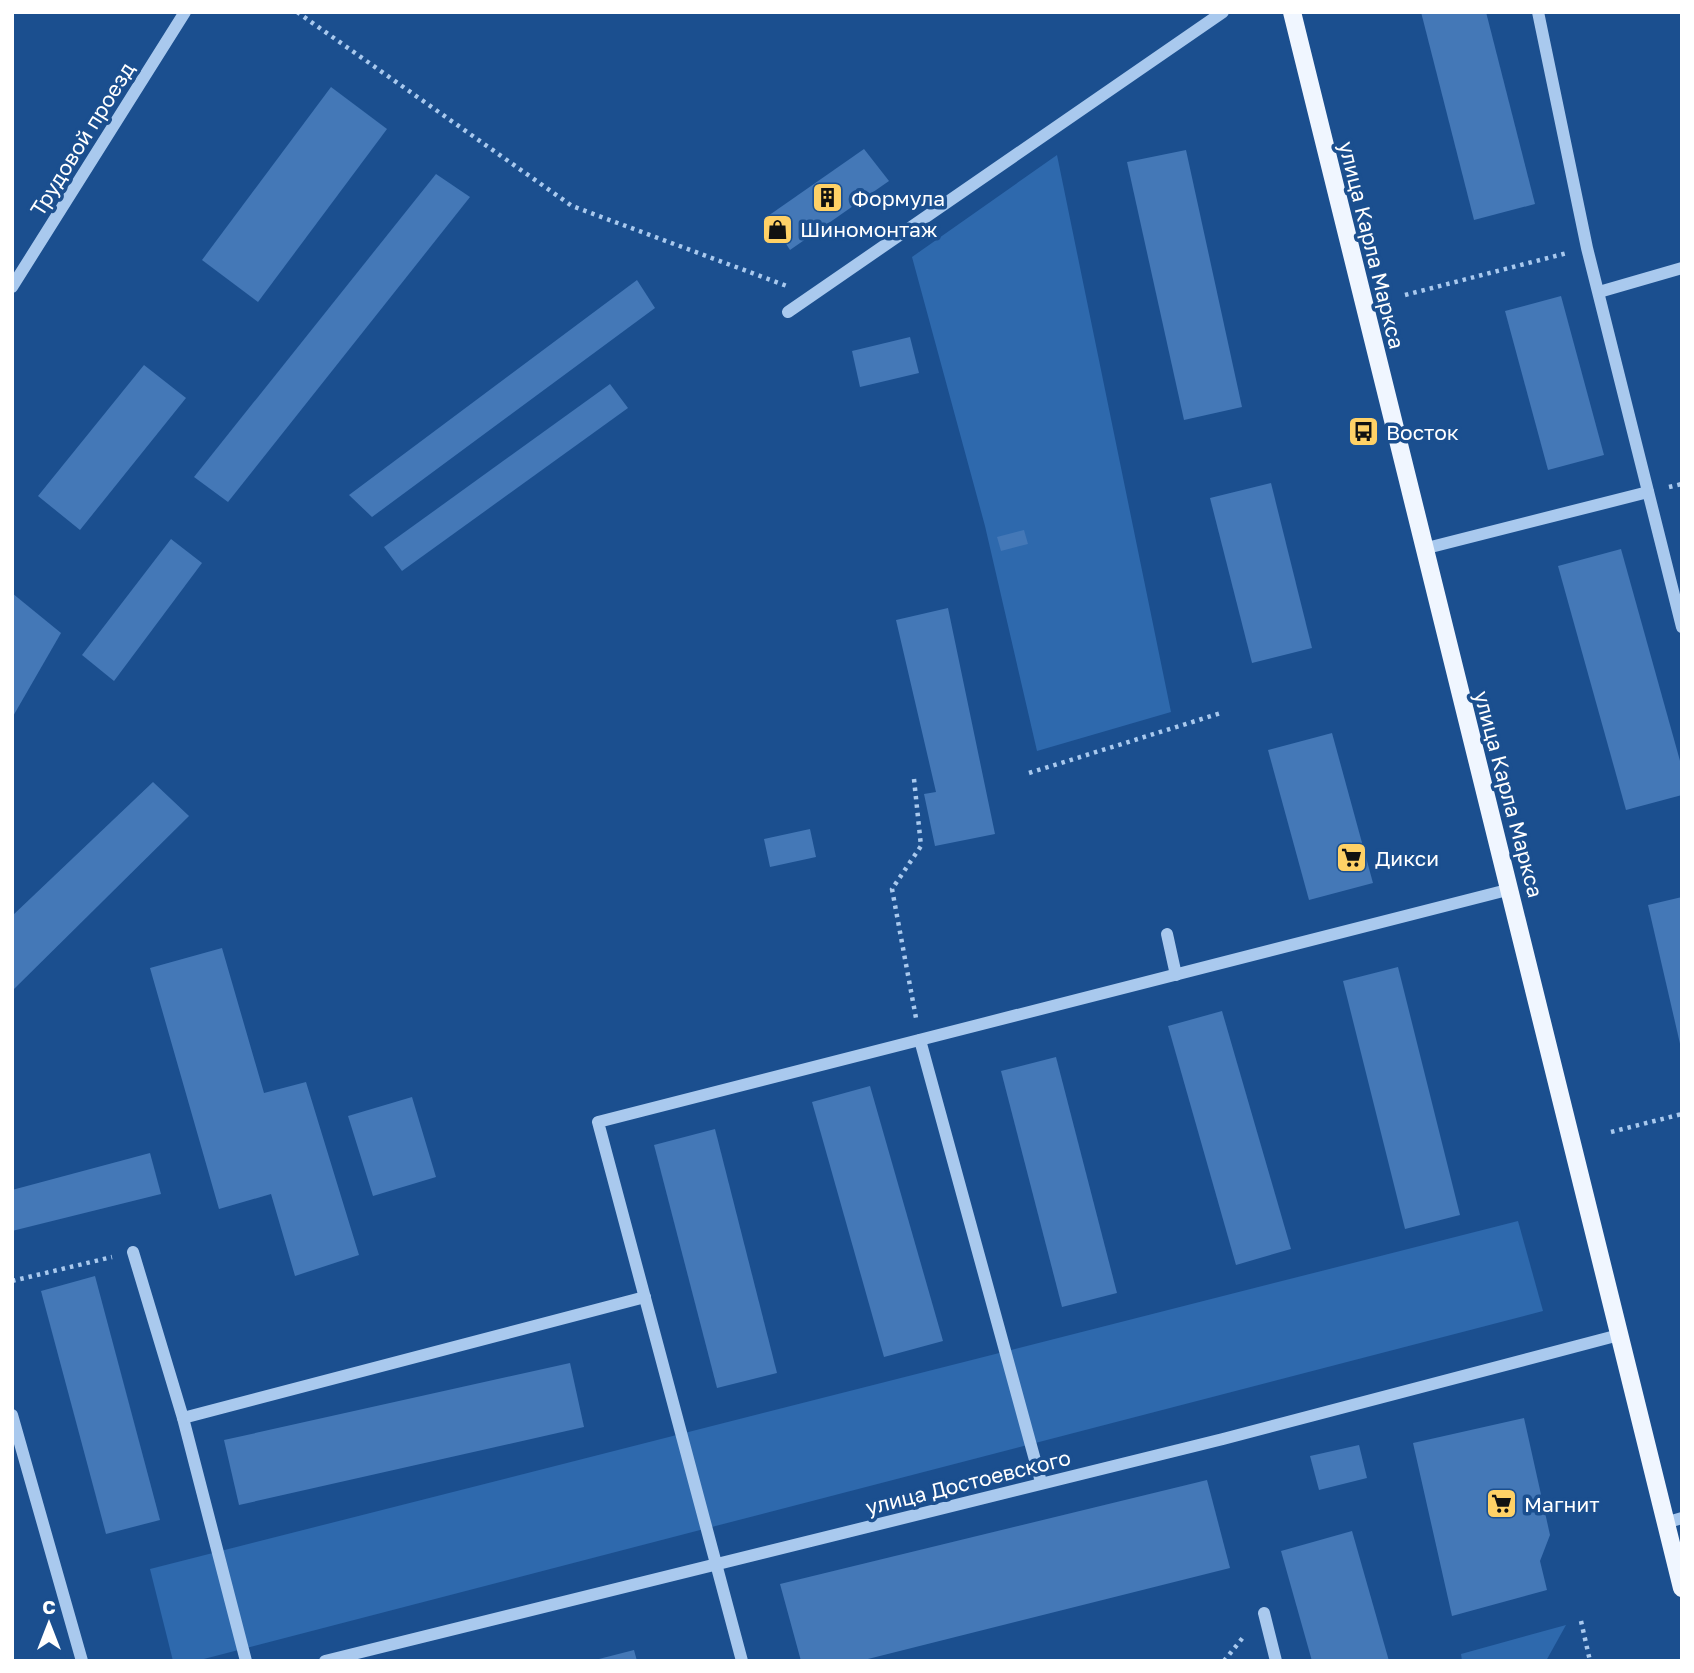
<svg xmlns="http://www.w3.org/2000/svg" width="1694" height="1673" font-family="'Golos Text',sans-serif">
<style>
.green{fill:#2e69ad}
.building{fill:#4478b7}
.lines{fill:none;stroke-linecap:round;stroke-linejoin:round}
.path{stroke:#a9c9ee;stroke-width:4.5;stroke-dasharray:3.5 5;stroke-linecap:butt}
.minor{stroke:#a9c9ee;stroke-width:12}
.major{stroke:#f0f6ff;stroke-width:18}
.labels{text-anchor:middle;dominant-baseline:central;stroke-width:7;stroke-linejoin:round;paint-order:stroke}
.street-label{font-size:21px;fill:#fff;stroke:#1b4f8f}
.poi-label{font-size:21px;fill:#fff;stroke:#1b4f8f;text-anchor:start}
</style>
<rect width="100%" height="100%" fill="#1b4f8f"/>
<g class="green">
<polygon points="1057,155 1171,712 1037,751 985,526 912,257"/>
<polygon points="1518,1221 1543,1311 196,1661 173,1661 150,1569"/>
<polygon points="1566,1625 1546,1661 1462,1661 1461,1654"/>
</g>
<g class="building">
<polygon points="1421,12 1486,12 1535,204 1474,220"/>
<polygon points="331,87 387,129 258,302 202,260"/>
<polygon points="864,149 889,181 790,250 768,216"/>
<polygon points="1186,150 1242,407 1184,420 1127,162"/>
<polygon points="436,174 470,197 228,502 194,477"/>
<polygon points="637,280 655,308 372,517 349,495"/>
<polygon points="1561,296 1604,455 1548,470 1505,311"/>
<polygon points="910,337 919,373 860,387 852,351"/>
<polygon points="144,365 186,398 80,530 38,496"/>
<polygon points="610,384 628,408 402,571 384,547"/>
<polygon points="1271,483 1312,648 1252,663 1210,498"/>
<polygon points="1024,530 1028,544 1001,551 997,537"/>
<polygon points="171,539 202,563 114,681 82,655"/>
<polygon points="1621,549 1682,768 1682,795 1626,810 1558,566"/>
<polygon points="12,593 61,633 12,718"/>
<polygon points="948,608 995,834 935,846 924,794 936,792 896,620"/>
<polygon points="1332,733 1373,883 1309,900 1268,750"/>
<polygon points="153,782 189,816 12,991 12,916"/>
<polygon points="810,829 816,857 770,867 764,839"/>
<polygon points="1682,897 1682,1048 1681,1048 1648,905"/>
<polygon points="222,948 264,1093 306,1082 359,1255 295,1276 271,1194 219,1209 150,968"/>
<polygon points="1398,967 1460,1215 1405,1229 1343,981"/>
<polygon points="1222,1011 1291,1249 1236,1265 1168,1026"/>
<polygon points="1056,1057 1117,1293 1062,1307 1001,1071"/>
<polygon points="870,1086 943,1341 884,1357 812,1102"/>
<polygon points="412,1097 436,1177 373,1196 348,1116"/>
<polygon points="715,1129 777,1373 717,1388 654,1145"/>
<polygon points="150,1153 161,1194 12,1231 12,1190"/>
<polygon points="95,1276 160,1520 106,1534 41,1291"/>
<polygon points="570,1363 584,1427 239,1505 224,1440"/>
<polygon points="1524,1418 1550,1535 1540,1561 1547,1590 1452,1616 1413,1443"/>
<polygon points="1359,1445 1367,1478 1319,1490 1310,1456"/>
<polygon points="1207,1480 1230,1568 860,1661 801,1661 780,1584"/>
<polygon points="1352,1531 1389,1661 1312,1661 1281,1551"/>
<polygon points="634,1650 637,1661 595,1661 595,1660"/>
</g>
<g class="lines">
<g class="path">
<polyline points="297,12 572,206 787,286"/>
<polyline points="1405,295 1567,253"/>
<polyline points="1669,487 1682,484"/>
<polyline points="1029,773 1221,713"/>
<polyline points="914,779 921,846 892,889 916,1018"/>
<polyline points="1611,1132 1682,1114"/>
<polyline points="12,1281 112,1257"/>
<polyline points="1581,1621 1590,1661"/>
<polyline points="1224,1661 1245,1635"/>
</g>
<g class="minor">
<polyline points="1538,12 1587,248 1682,627"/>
<polyline points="12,287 185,12"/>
<polyline points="1599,292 1682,268"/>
<polyline points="788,312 1223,12"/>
<polyline points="1423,549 1648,492"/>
<polyline points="1167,934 1176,975"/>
<polyline points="920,1040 1041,1482"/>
<polyline points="133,1252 183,1418 246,1661"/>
<polyline points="12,1415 82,1661"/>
<polyline points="183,1418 645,1297"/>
<polyline points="1665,1523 1682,1518"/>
<polyline points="1264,1613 1276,1661"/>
<polyline points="325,1661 1223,1439 1619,1335"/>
<polyline points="742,1661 598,1122 1511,889"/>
</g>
<polyline class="major" points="1292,12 1682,1588"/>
</g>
<defs>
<symbol id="building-square" viewBox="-11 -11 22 22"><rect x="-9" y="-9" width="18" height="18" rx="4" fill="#ffd166" stroke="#1b4f8f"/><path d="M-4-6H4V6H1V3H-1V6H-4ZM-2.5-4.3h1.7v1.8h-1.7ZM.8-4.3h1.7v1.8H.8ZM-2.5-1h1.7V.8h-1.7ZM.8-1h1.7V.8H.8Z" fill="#111"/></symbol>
<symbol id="shop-square" viewBox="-11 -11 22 22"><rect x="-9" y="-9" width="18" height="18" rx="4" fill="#ffd166" stroke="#1b4f8f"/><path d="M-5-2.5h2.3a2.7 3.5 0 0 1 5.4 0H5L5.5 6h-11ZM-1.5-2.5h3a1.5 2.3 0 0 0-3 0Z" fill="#111"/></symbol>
<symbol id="bus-square" viewBox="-11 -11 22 22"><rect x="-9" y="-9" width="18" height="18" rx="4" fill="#ffd166" stroke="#1b4f8f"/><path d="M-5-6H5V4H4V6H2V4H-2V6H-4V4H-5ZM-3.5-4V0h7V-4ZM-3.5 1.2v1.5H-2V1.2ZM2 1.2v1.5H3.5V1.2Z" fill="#111"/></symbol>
<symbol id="supermarket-square" viewBox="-11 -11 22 22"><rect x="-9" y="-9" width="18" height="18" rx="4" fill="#ffd166" stroke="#1b4f8f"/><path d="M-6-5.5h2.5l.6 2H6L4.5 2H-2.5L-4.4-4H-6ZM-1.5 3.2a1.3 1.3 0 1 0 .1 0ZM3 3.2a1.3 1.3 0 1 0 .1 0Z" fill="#111"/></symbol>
</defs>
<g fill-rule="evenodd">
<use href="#building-square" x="810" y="180" width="35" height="35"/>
<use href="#shop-square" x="760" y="212" width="35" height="35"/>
<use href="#bus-square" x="1346" y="414" width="35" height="35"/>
<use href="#supermarket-square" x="1334" y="840" width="35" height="35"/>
<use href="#supermarket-square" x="1484" y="1486" width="35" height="35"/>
</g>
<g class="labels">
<g class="street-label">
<text transform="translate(82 139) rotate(-58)">Трудовой проезд</text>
<text transform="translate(1372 245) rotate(76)">улица Карла Маркса</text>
<text transform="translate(1509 794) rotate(75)">улица Карла Маркса</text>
<text transform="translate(968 1482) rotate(-14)">улица Достоевского</text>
</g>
<g class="poi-label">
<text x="851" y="198">Формула</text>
<text x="800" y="229">Шиномонтаж</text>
<text x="1386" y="432">Восток</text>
<text x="1375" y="858">Дикси</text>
<text x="1524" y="1504">Магнит</text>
</g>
</g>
<rect width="1694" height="1673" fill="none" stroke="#ffffff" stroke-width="28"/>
<g transform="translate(49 1624)" stroke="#1b4f8f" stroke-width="5" paint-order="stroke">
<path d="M0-5L12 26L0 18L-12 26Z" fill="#ffffff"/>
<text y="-10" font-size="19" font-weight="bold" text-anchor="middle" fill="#ffffff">С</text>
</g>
</svg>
